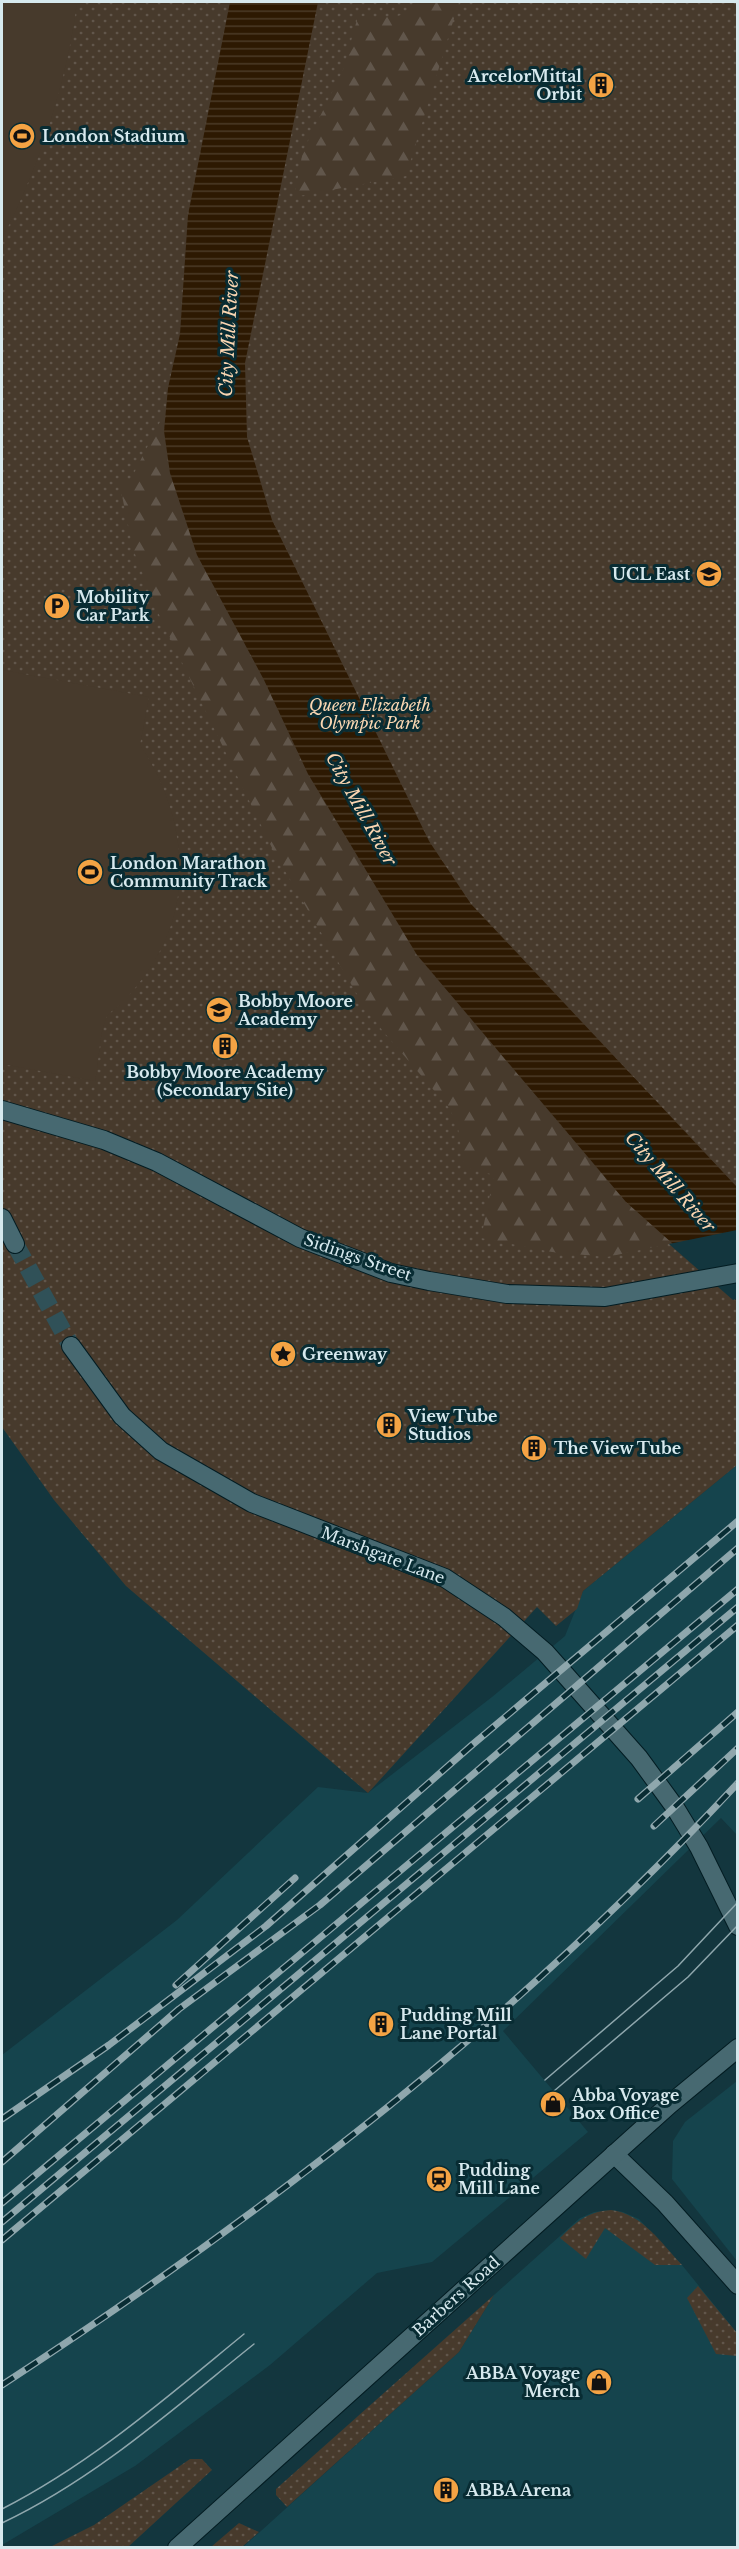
<svg xmlns="http://www.w3.org/2000/svg" width="739" height="2549" font-family="'Libre Baskerville',serif">
<style>
.built{fill:#15444d}
.green{fill:url(#green-dots)}
.forest{fill:url(#forest-firs)}
.pitch{fill:#473a2c}
.water{fill:url(#water-rules)}
.pier{fill:#13363e}
.lines{fill:none;stroke-linecap:round;stroke-linejoin:round}
.street-tunnel{stroke:#305158;stroke-width:18;stroke-dasharray:18 9;stroke-linecap:butt}
.street-casing{stroke:#031c22;stroke-width:20}
.street{stroke:#476971;stroke-width:18}
.tram{stroke:#8fa7ad;stroke-width:1.5}
.rail-casing{stroke:#8fa7ad;stroke-width:7}
.rail{stroke:#082c33;stroke-width:4.5;stroke-dasharray:14;stroke-linecap:butt}
.labels{text-anchor:middle;dominant-baseline:central;stroke-width:6;stroke-linejoin:round;paint-order:stroke}
.poi-label{font-size:16px;font-weight:bold;fill:#d7e9ee;stroke:#082c33;text-anchor:start}
.park-label{font-size:16px;font-style:italic;fill:#fbd7b2;stroke:#082c33}
.street-label{font-size:16px;fill:#d7e9ee;stroke:#082c33}
.water-label{font-size:18px;font-style:italic;fill:#fad5b1;stroke:#082c33}
</style>
<defs>
<pattern id="green-dots" width="8" height="8" patternUnits="userSpaceOnUse" patternTransform="scale(1.5)"><rect width="8" height="8" fill="#473a2c"/><path d="M2 2h.1M6 6h.1" fill="none" stroke="#61564b" stroke-width="1.8" stroke-linecap="round"/></pattern>
<pattern id="forest-firs" width="22" height="20" patternUnits="userSpaceOnUse" patternTransform="scale(1.5)"><rect width="22" height="20" fill="#473a2c"/><path d="M5 1l3.5 6h-7zM16 11l3.5 6h-7z" fill="#61564b"/></pattern>
<pattern id="water-rules" width="6" height="5" patternUnits="userSpaceOnUse" patternTransform="scale(1.5)"><rect width="6" height="5" fill="#2d1902"/><path d="M0 2.5h6" fill="none" stroke="#4b3a27"/></pattern>
</defs>
<rect width="100%" height="100%" fill="#13363e"/>
<g class="built">
<polygon points="737,1465 737,1835 721,1818 503,2031 588,2132 432,2262 377,2273 270,2365 135,2466 2,2545 2,2055 177,1920 318,1787 368,1793 492,1697 565,1636 583,1591"/>
<polygon points="737,2081 737,2261 672,2179 673,2141 685,2122"/>
<polygon points="611,2210 623,2212 639,2219 682,2265 737,2333 737,2547 242,2548 459,2352 494,2295 580,2218 594,2212"/>
</g>
<g class="green">
<polygon points="2,2 737,2 737,1465 583,1591 577,1609 556,1626 537,1607 368,1793 126,1586 54,1500 2,1427"/>
<path d="M 611,2210 C 643,2214 661,2243 682,2265 L 655,2265 L 605,2228 L 586,2259 L 560,2238 C 577,2221 587,2212 611,2210 Z"/>
<polygon points="698,2286 737,2333 737,2356 716,2354 687,2298"/>
<polygon points="494,2295 459,2352 287,2507 276,2495 276,2489"/>
<polygon points="190,2459 202,2459 212,2470 128,2547 50,2547 94,2525"/>
<polygon points="239,2523 259,2532 242,2547 211,2547"/>
</g>
<g class="forest">
<path d="M 421,2 L 459,2 L 406,176 L 294,197 L 303,151 L 343,70 L 358,16 C 380,18 405,21 421,2 Z"/>
<polygon points="166,410 164,431 264,680 308,774 417,955 626,1202 673,1243 607,1257 552,1252 481,1238 494,1175 464,1167 458,1128 450,1109 382,1030 358,996 274,852 160,617 133,549 119,481 131,479"/>
</g>
<g class="pitch">
<path d="M 2,2 L 77,2 C 67,82 39,167 2,239 Z"/>
<path d="M 2,670 L 149,697 L 140,745 C 184,810 197,898 151,966 C 143,979 133,991 123,1002 C 118,1007 109,1012 106,1018 C 99,1036 99,1062 95,1081 L 2,1064 Z"/>
</g>
<polygon class="water" points="230,2 318,2 245,363 247,437 272,520 429,841 471,904 737,1187 737,1301 626,1202 417,955 308,774 264,680 197,555 170,473 164,431 168,388 180,334 188,215"/>
<polygon class="pier" points="737,1230 737,1299 733,1300 669,1244"/>
<g class="lines">
<polyline class="street-tunnel" points="15,1244 71,1346"/>
<defs>
<g id="street">
<polyline points="2,1110 104,1140 157,1162 300,1238 391,1273 429,1281 507,1294 605,1297 738,1273"/>
<polyline points="2,1218 15,1244"/>
<polyline points="71,1346 122,1416 161,1451 252,1503 445,1578 504,1617 545,1652 639,1758 674,1806 699,1847 738,1926"/>
<polyline points="614,2154 665,2203 738,2285"/>
<polyline points="177,2548 669,2105 738,2048"/>
</g>
</defs>
<use href="#street" class="street-casing"/>
<use href="#street" class="street"/>
<g class="tram">
<polyline points="545,2080 678,1966 738,1902"/>
<polyline points="554,2091 688,1977 738,1925"/>
<path d="M 2,2509 C 92,2463 167,2397 244,2334"/>
<path d="M 2,2523 C 95,2479 173,2409 254,2344"/>
</g>
<defs>
<g id="rail">
<polyline points="638,1799 738,1712"/>
<polyline points="654,1826 738,1748"/>
<polyline points="176,1985 295,1878"/>
<polyline points="2,2119 109,2045 266,1926 472,1745 738,1521"/>
<polyline points="2,2162 179,2009 320,1905 738,1548"/>
<polyline points="2,2203 738,1589"/>
<polyline points="2,2222 738,1607"/>
<polyline points="2,2240 738,1625"/>
<path d="M 2,2385 C 269,2211 520,2017 738,1783"/>
</g>
</defs>
<use href="#rail" class="rail-casing"/>
<use href="#rail" class="rail"/>
</g>
<defs>
<symbol id="building-disc" viewBox="-11 -11 22 22"><circle r="9.5" fill="#f4a344" stroke="#082c33"/><path d="M-4-6H4V6H1V3H-1V6H-4ZM-2.5-4.3h1.7v1.8h-1.7ZM.8-4.3h1.7v1.8H.8ZM-2.5-1h1.7V.8h-1.7ZM.8-1h1.7V.8H.8Z" fill="#111"/></symbol>
<symbol id="stadium-disc" viewBox="-11 -11 22 22"><circle r="9.5" fill="#f4a344" stroke="#082c33"/><path d="M0-5a6.5 5 0 1 0 0 10a6.5 5 0 1 0 0-10ZM-3.5-1.8h7v3.6h-7Z" fill="#111"/></symbol>
<symbol id="university-disc" viewBox="-11 -11 22 22"><circle r="9.5" fill="#f4a344" stroke="#082c33"/><path d="M0-5L7-2L0 1L-7-2ZM-4 1L0 2.5L4 1V4Q0 6-4 4Z" fill="#111"/></symbol>
<symbol id="parking-disc" viewBox="-11 -11 22 22"><circle r="9.5" fill="#f4a344" stroke="#082c33"/><path d="M-3.5-5.5H1a3.5 3.5 0 0 1 0 7H-1V5.5H-3.5ZM-1-3.4V-.6H.8a1.4 1.4 0 0 0 0-2.8Z" fill="#111"/></symbol>
<symbol id="school-disc" viewBox="-11 -11 22 22"><circle r="9.5" fill="#f4a344" stroke="#082c33"/><path d="M0-5L7-2L0 1L-7-2ZM-4 1L0 2.5L4 1V4Q0 6-4 4Z" fill="#111"/></symbol>
<symbol id="sight-disc" viewBox="-11 -11 22 22"><circle r="9.5" fill="#f4a344" stroke="#082c33"/><path d="M0-6L1.8-2.2L6-1.7L2.9 1.2L3.7 5.4L0 3.3L-3.7 5.4L-2.9 1.2L-6-1.7L-1.8-2.2Z" fill="#111"/></symbol>
<symbol id="shop-disc" viewBox="-11 -11 22 22"><circle r="9.5" fill="#f4a344" stroke="#082c33"/><path d="M-5-2.5h2.3a2.7 3.5 0 0 1 5.4 0H5L5.5 6h-11ZM-1.5-2.5h3a1.5 2.3 0 0 0-3 0Z" fill="#111"/></symbol>
<symbol id="station-disc" viewBox="-11 -11 22 22"><circle r="9.5" fill="#f4a344" stroke="#082c33"/><path d="M-3-6H3Q5-6 5-4V2Q5 4 3 4L4.5 6H3L1.5 4h-3L-3 6H-4.5L-3 4Q-5 4-5 2V-4Q-5-6-3-6ZM-3.5-4v3h7v-3ZM-3.5 1v1.5H-2V1ZM2 1v1.5H3.5V1Z" fill="#111"/></symbol>
</defs>
<g fill-rule="evenodd">
<use href="#building-disc" x="586" y="70" width="30" height="30"/>
<use href="#stadium-disc" x="7" y="121" width="30" height="30"/>
<use href="#university-disc" x="694" y="559" width="30" height="30"/>
<use href="#parking-disc" x="42" y="591" width="30" height="30"/>
<use href="#stadium-disc" x="75" y="857" width="30" height="30"/>
<use href="#school-disc" x="204" y="995" width="30" height="30"/>
<use href="#building-disc" x="210" y="1031" width="30" height="30"/>
<use href="#sight-disc" x="268" y="1339" width="30" height="30"/>
<use href="#building-disc" x="374" y="1410" width="30" height="30"/>
<use href="#building-disc" x="519" y="1433" width="30" height="30"/>
<use href="#building-disc" x="366" y="2009" width="30" height="30"/>
<use href="#shop-disc" x="538" y="2089" width="30" height="30"/>
<use href="#station-disc" x="424" y="2164" width="30" height="30"/>
<use href="#shop-disc" x="584" y="2367" width="30" height="30"/>
<use href="#building-disc" x="431" y="2475" width="30" height="30"/>
</g>
<g class="labels">
<g class="poi-label">
<text x="582" y="76" text-anchor="end">ArcelorMittal<tspan x="582" dy="18">Orbit</tspan></text>
<text x="42" y="136">London Stadium</text>
<text x="690" y="574" text-anchor="end">UCL East</text>
<text x="76" y="597">Mobility<tspan x="76" dy="18">Car Park</tspan></text>
<text x="110" y="863">London Marathon<tspan x="110" dy="18">Community Track</tspan></text>
<text x="238" y="1001">Bobby Moore<tspan x="238" dy="18">Academy</tspan></text>
<text x="225" y="1072" text-anchor="middle">Bobby Moore Academy<tspan x="225" dy="18">(Secondary Site)</tspan></text>
<text x="302" y="1354">Greenway</text>
<text x="408" y="1416">View Tube<tspan x="408" dy="18">Studios</tspan></text>
<text x="554" y="1448">The View Tube</text>
<text x="400" y="2015">Pudding Mill<tspan x="400" dy="18">Lane Portal</tspan></text>
<text x="572" y="2095">Abba Voyage<tspan x="572" dy="18">Box Office</tspan></text>
<text x="458" y="2170">Pudding<tspan x="458" dy="18">Mill Lane</tspan></text>
<text x="580" y="2373" text-anchor="end">ABBA Voyage<tspan x="580" dy="18">Merch</tspan></text>
<text x="466" y="2490">ABBA Arena</text>
</g>
<g class="park-label">
<text x="370" y="705">Queen Elizabeth<tspan x="370" dy="18">Olympic Park</tspan></text>
</g>
<g class="street-label">
<text transform="translate(358 1257) rotate(19)">Sidings Street</text>
<text transform="translate(383 1555) rotate(21)">Marshgate Lane</text>
<text transform="translate(456 2296) rotate(-42)">Barbers Road</text>
</g>
<g class="water-label">
<text transform="translate(229 334) rotate(-87)">City Mill River</text>
<text transform="translate(361 809) rotate(61)">City Mill River</text>
<text transform="translate(670 1182) rotate(49)">City Mill River</text>
</g>
</g>
<rect width="739" height="2549" fill="none" stroke="#d7e9ee" stroke-width="6"/>
</svg>
